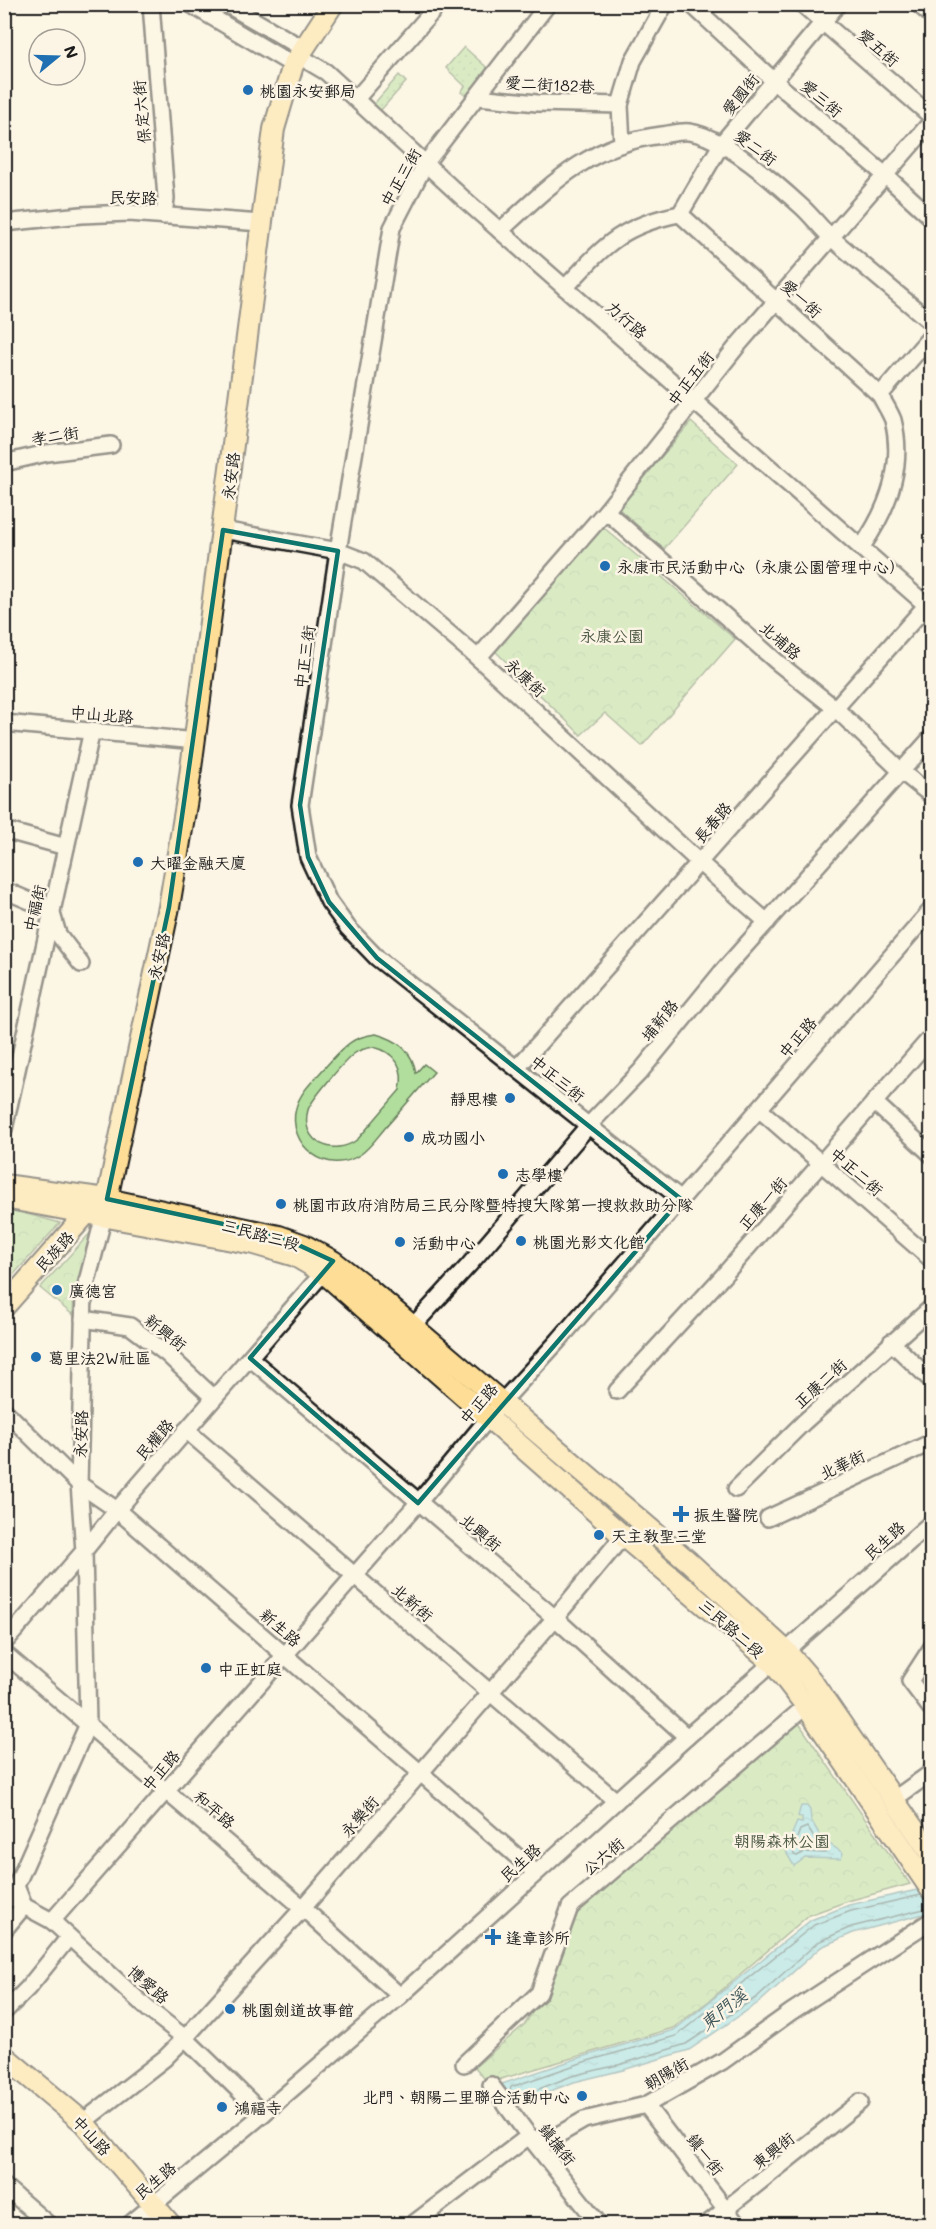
<svg xmlns="http://www.w3.org/2000/svg" width="936" height="2229" font-family="Mali,'LXGW WenKai TC',sans-serif">
<style>
.grass{fill:url(#grass-dots);stroke:#667d5c;stroke-width:1.5}
.park{fill:url(#park-crowns);stroke:#667d5c;stroke-width:1.5}
.pitch{fill:#b1de9c;stroke:#667d5c;stroke-width:1.5;fill-rule:evenodd}
.water{fill:url(#water-ripples);stroke:#609099;stroke-width:1.5}
.lines{fill:none;stroke-linecap:round;stroke-linejoin:round}
.shore{stroke:#4a6a6f;stroke-width:1.5}
.stream{stroke:#609099;stroke-width:3}
.minor-casing{stroke:#1c1c1c;stroke-width:20}
.major-casing{stroke:#1c1c1c;stroke-width:24}
.minor{stroke:#fcf5e5;stroke-width:15}
.major{stroke:#fede96;stroke-width:20}
.marked{fill:none;stroke:#0f766e;stroke-width:4.5;stroke-linejoin:round}
.poi-dot{fill:#1f6fb2;stroke:#fcf5e5;stroke-width:2}
.labels{text-anchor:middle;dominant-baseline:central;stroke-width:5;stroke-linejoin:round;paint-order:stroke}
.street-label{font-size:16px;fill:#1c1c1c;stroke:#fcf5e5}
.poi-label{font-size:16px;fill:#1c1c1c;stroke:#fcf5e5;text-anchor:start}
.park-label{font-size:16px;fill:#495642;stroke:#fcf5e5}
.water-label{font-size:18px;font-style:italic;fill:#3e565a;stroke:#fcf5e5}
</style>
<defs>
<pattern id="grass-dots" width="8" height="8" patternUnits="userSpaceOnUse" patternTransform="scale(1.5)"><rect width="8" height="8" fill="#b1de9c"/><path d="M2 2h.1M6 6h.1" fill="none" stroke="#98be86" stroke-width="1.8" stroke-linecap="round"/></pattern>
<pattern id="park-crowns" width="20" height="18" patternUnits="userSpaceOnUse" patternTransform="scale(1.5)"><rect width="20" height="18" fill="#b1de9c"/><path d="M2 6a3 3 0 1 1 6 0M12 15a3 3 0 1 1 6 0" fill="none" stroke="#98be86"/></pattern>
<pattern id="water-ripples" width="26" height="14" patternUnits="userSpaceOnUse" patternTransform="scale(1.5)"><rect width="26" height="14" fill="#8edeec"/><path d="M2 4q2-2 4 0t4 0M15 11q2-2 4 0t4 0" fill="none" stroke="#7abeca"/></pattern>
</defs>
<rect width="100%" height="100%" fill="#fcf5e5"/>
<filter id="ink" filterUnits="userSpaceOnUse"><feTurbulence type="fractalNoise" baseFrequency=".0167" numOctaves="2"/><feDisplacementMap in="SourceGraphic" scale="12" xChannelSelector="R" yChannelSelector="G"/><feConvolveMatrix kernelMatrix="1 2 1 2 8 2 1 2 1" color-interpolation-filters="sRGB"/></filter>
<g filter="url(#ink)">
<g class="grass">
<polygon points="464,47 493,73 475,95 466,96 461,92 465,86 446,68"/>
<polygon points="399,75 406,82 380,111 373,105"/>
</g>
<g class="park">
<polygon points="691,422 738,464 664,549 618,508"/>
<polygon points="603,527 735,639 642,746 605,713 581,735 494,650"/>
<polygon points="5,1208 60,1223 5,1284 4,1208"/>
<polygon points="92,1231 74,1297 73,1315 40,1288"/>
<polygon points="798,1722 910,1884 848,1901 809,1915 709,2001 673,2028 501,2079 492,2088 475,2067 525,2024 556,1973 565,1934 576,1915 793,1724"/>
</g>
<path class="pitch" d="M 376,1034 C 398,1040 412,1050 416,1073 L 424,1064 L 434,1072 C 418,1090 402,1109 386,1127 C 378,1136 371,1147 361,1154 C 328,1178 286,1145 296,1108 C 300,1091 317,1077 328,1064 C 345,1046 351,1037 376,1034 ZM 373,1047 C 396,1052 405,1068 400,1090 L 358,1139 C 334,1158 299,1142 308,1110 C 311,1100 346,1059 355,1053 C 360,1049 367,1048 373,1047 Z"/>
<g class="water">
<polygon points="801,1806 807,1806 810,1810 811,1820 822,1839 843,1853 841,1859 805,1858 794,1866 787,1854 786,1848 797,1822 802,1823 802,1818 798,1816"/>
<polygon points="931,1887 931,1912 853,1933 821,1947 761,2001 689,2050 623,2070 574,2082 511,2106 499,2085 582,2057 674,2030 811,1920 849,1905"/>
</g>
<g class="lines">
<g class="shore">
<polygon points="807,1827 817,1842 826,1848 825,1853 805,1852 797,1856 794,1855 793,1849 800,1830"/>
<polyline points="921,1895 851,1911 814,1925 676,2036 584,2062 511,2087 510,2091 513,2097 516,2098 572,2076 622,2064 686,2044 757,1997 818,1942 851,1927 932,1907"/>
</g>
<polyline class="stream" points="4,36 6,35"/>
<defs>
<g id="minor">
<polyline points="151,4 166,198 164,216"/>
<polyline points="190,4 293,65"/>
<polyline points="226,4 304,49"/>
<polyline points="548,4 425,164 392,228 338,551 300,805 308,857 329,902 348,928 377,958 681,1199"/>
<polyline points="691,4 774,81 885,175 932,218"/>
<polyline points="802,4 932,117"/>
<polyline points="918,4 932,16"/>
<polyline points="299,56 326,72 465,200 932,610"/>
<polyline points="478,97 537,103 620,105"/>
<polyline points="356,99 439,4"/>
<polyline points="622,144 620,105 633,61 665,4"/>
<polyline points="680,214 722,143 838,4"/>
<polyline points="4,223 81,215 129,213 261,223"/>
<path d="M 500,231 C 550,185 591,143 662,135 C 670,134 681,131 689,132 C 723,136 777,184 802,207 C 813,217 822,230 834,240 C 866,268 899,295 932,323"/>
<path d="M 565,288 C 604,246 621,225 680,214 L 880,395 C 884,403 890,412 893,420 C 905,467 887,511 861,548"/>
<polyline points="880,395 932,335"/>
<polyline points="4,463 47,453 111,445"/>
<polyline points="606,511 777,662 836,709 902,772 932,796"/>
<polyline points="223,530 338,551 364,561 478,658 700,863 767,922"/>
<polyline points="478,658 606,511 738,345 932,121"/>
<polyline points="4,723 196,741"/>
<polyline points="4,830 66,847"/>
<polyline points="4,890 51,910 58,934 81,964"/>
<polyline points="517,1068 932,599"/>
<polyline points="874,1102 932,1155"/>
<polyline points="759,1109 932,1260"/>
<polyline points="4,1129 92,730"/>
<polyline points="83,1319 130,1326 167,1354 214,1398"/>
<polyline points="413,1326 469,1265 588,1126 640,1072 721,973 932,737"/>
<polyline points="891,1342 932,1381"/>
<polyline points="250,1358 555,1618 687,1737"/>
<polyline points="617,1391 723,1276 932,1036"/>
<polyline points="4,1410 79,1484 117,1510 535,1872"/>
<polyline points="186,1430 616,1801"/>
<polyline points="736,1489 804,1422 932,1307"/>
<polyline points="768,1518 932,1442"/>
<polyline points="4,1643 84,1551 117,1510 329,1266"/>
<polyline points="932,1647 910,1681 932,1710"/>
<polyline points="4,1653 303,1908 400,1996"/>
<polyline points="893,1800 932,1772"/>
<polyline points="4,1890 24,1906 52,1921 148,2009 185,2038 263,2114"/>
<polyline points="24,1906 16,1886 88,1724 84,1551 79,1484 84,1293 106,1208"/>
<polyline points="52,1921 418,1503 501,1403 558,1341 932,909"/>
<polyline points="4,1930 24,1906"/>
<polyline points="4,2012 28,1988 69,1937"/>
<polyline points="464,2064 539,1993 570,1907 806,1706"/>
<polyline points="491,2085 529,2136 599,2224"/>
<polyline points="646,2105 737,2224"/>
<polyline points="83,2122 165,2058 185,2038 303,1908 555,1618 623,1536 652,1531"/>
<polyline points="4,2186 48,2224"/>
<polyline points="130,2224 263,2114 400,1996 687,1737 786,1651 932,1522"/>
<polyline points="413,2224 529,2136 544,2143 584,2120 646,2105 723,2061 791,2012 932,1920"/>
<polyline points="707,2224 860,2102"/>
</g>
<g id="major">
<polyline points="4,1185 107,1199 279,1236 304,1245 333,1261 369,1289 689,1562 786,1651 811,1680 932,1855"/>
<polyline points="4,1198 254,1244 295,1256 324,1273 623,1536 773,1663 806,1706 932,1891"/>
<polyline points="107,1199 169,907 187,799 274,129 293,65 333,4"/>
<polyline points="4,1307 86,1214 94,1209"/>
<polyline points="4,2056 83,2122 170,2224"/>
</g>
</defs>
<use href="#minor" class="minor-casing"/>
<use href="#major" class="major-casing"/>
<use href="#minor" class="minor"/>
<use href="#major" class="major"/>
</g>
</g>
<path d="M0 0H936V2229H0ZM 223,530 L 338,551 L 300,805 L 308,857 L 329,902 L 377,958 L 681,1199 L 418,1503 L 250,1358 L 333,1261 L 279,1236 L 107,1199 L 169,907 Z" fill="#fcf5e5" fill-opacity=".55" fill-rule="evenodd"/>
<path class="marked" d="M 223,530 L 338,551 L 300,805 L 308,857 L 329,902 L 377,958 L 681,1199 L 418,1503 L 250,1358 L 333,1261 L 279,1236 L 107,1199 L 169,907 Z"/>
<g class="poi-dot">
<circle cx="248" cy="90" r="6"/>
<circle cx="605" cy="566" r="6"/>
<circle cx="138" cy="862" r="6"/>
<circle cx="510" cy="1098" r="6"/>
<circle cx="409" cy="1137" r="6"/>
<circle cx="503" cy="1174" r="6"/>
<circle cx="281" cy="1204" r="6"/>
<circle cx="521" cy="1241" r="6"/>
<circle cx="400" cy="1242" r="6"/>
<circle cx="57" cy="1290" r="6"/>
<circle cx="36" cy="1357" r="6"/>
<path d="M678 1505h6v6h6v6h-6v6h-6v-6h-6v-6h6z"/>
<circle cx="599" cy="1535" r="6"/>
<circle cx="206" cy="1668" r="6"/>
<path d="M490 1928h6v6h6v6h-6v6h-6v-6h-6v-6h6z"/>
<circle cx="230" cy="2009" r="6"/>
<circle cx="582" cy="2096" r="6"/>
<circle cx="222" cy="2107" r="6"/>
</g>
<g class="labels">
<g class="street-label">
<text transform="translate(879 47) rotate(41)">愛五街</text>
<text transform="translate(550 84) rotate(3)">愛二街182巷</text>
<text transform="translate(740 94) rotate(-51)">愛國街</text>
<text transform="translate(822 98) rotate(40)">愛三街</text>
<text transform="translate(141 112) rotate(-95)">保定六街</text>
<text transform="translate(756 147) rotate(37)">愛二街</text>
<text transform="translate(400 177) rotate(-60)">中正三街</text>
<text transform="translate(133 197) rotate(1)">民安路</text>
<text transform="translate(802 298) rotate(42)">愛一街</text>
<text transform="translate(627 319) rotate(41)">力行路</text>
<text transform="translate(690 378) rotate(-52)">中正五街</text>
<text transform="translate(55 435) rotate(-9)">孝二街</text>
<text transform="translate(230 476) rotate(-83)">永安路</text>
<text transform="translate(781 640) rotate(41)">北埔路</text>
<text transform="translate(304 657) rotate(-82)">中正三街</text>
<text transform="translate(526 677) rotate(43)">永康街</text>
<text transform="translate(102 714) rotate(5)">中山北路</text>
<text transform="translate(712 822) rotate(-49)">長春路</text>
<text transform="translate(34 908) rotate(-77)">中福街</text>
<text transform="translate(158 956) rotate(-77)">永安路</text>
<text transform="translate(659 1020) rotate(-51)">埔新路</text>
<text transform="translate(797 1037) rotate(-49)">中正路</text>
<text transform="translate(558 1078) rotate(39)">中正三街</text>
<text transform="translate(857 1171) rotate(41)">中正二街</text>
<text transform="translate(762 1203) rotate(-49)">正康一街</text>
<text transform="translate(261 1234) rotate(15)">三民路三段</text>
<text transform="translate(54 1251) rotate(-48)">民族路</text>
<text transform="translate(166 1332) rotate(39)">新興街</text>
<text transform="translate(820 1383) rotate(-42)">正康二街</text>
<text transform="translate(478 1403) rotate(-49)">中正路</text>
<text transform="translate(80 1434) rotate(-88)">永安路</text>
<text transform="translate(154 1439) rotate(-49)">民權路</text>
<text transform="translate(842 1464) rotate(-25)">北華街</text>
<text transform="translate(481 1532) rotate(40)">北興街</text>
<text transform="translate(884 1540) rotate(-42)">民生路</text>
<text transform="translate(413 1602) rotate(41)">北新街</text>
<text transform="translate(281 1627) rotate(41)">新生路</text>
<text transform="translate(732 1628) rotate(41)">三民路二段</text>
<text transform="translate(160 1770) rotate(-49)">中正路</text>
<text transform="translate(215 1809) rotate(41)">和平路</text>
<text transform="translate(359 1816) rotate(-49)">永樂街</text>
<text transform="translate(603 1856) rotate(-40)">公六街</text>
<text transform="translate(520 1862) rotate(-42)">民生路</text>
<text transform="translate(149 1984) rotate(41)">博愛路</text>
<text transform="translate(666 2073) rotate(-30)">朝陽街</text>
<text transform="translate(92 2135) rotate(47)">中山路</text>
<text transform="translate(558 2144) rotate(52)">鎮撫街</text>
<text transform="translate(773 2150) rotate(-38)">東興街</text>
<text transform="translate(706 2154) rotate(52)">鎮一街</text>
<text transform="translate(155 2180) rotate(-40)">民生路</text>
</g>
<g class="poi-label">
<text x="260" y="90">桃園永安郵局</text>
<text x="617" y="566">永康市民活動中心（永康公園管理中心）</text>
<text x="150" y="862">大曜金融天廈</text>
<text x="498" y="1098" text-anchor="end">靜思樓</text>
<text x="421" y="1137">成功國小</text>
<text x="515" y="1174">志學樓</text>
<text x="293" y="1204">桃園市政府消防局三民分隊暨特搜大隊第一搜救救助分隊</text>
<text x="533" y="1241">桃園光影文化館</text>
<text x="412" y="1242">活動中心</text>
<text x="69" y="1290">廣德宮</text>
<text x="48" y="1357">葛里法2W社區</text>
<text x="694" y="1514">振生醫院</text>
<text x="611" y="1535">天主教聖三堂</text>
<text x="218" y="1668">中正虹庭</text>
<text x="506" y="1937">逢章診所</text>
<text x="242" y="2009">桃園劍道故事館</text>
<text x="570" y="2096" text-anchor="end">北門、朝陽二里聯合活動中心</text>
<text x="234" y="2107">鴻福寺</text>
</g>
<g class="park-label">
<text x="612" y="635">永康公園</text>
<text x="782" y="1840">朝陽森林公園</text>
</g>
<g class="water-label">
<text transform="translate(723 2009) rotate(-39)">東門溪</text>
</g>
</g>
<rect width="936" height="2229" fill="none" stroke="#fcf5e5" stroke-width="24"/>
<rect x="12" y="12" width="912" height="2205" fill="none" stroke="#1c1c1c" stroke-width="2" filter="url(#ink)"/>
<g transform="translate(57 57) rotate(71)"><circle r="28" fill="#fcf5e5" stroke="#a29e95" stroke-width="1.5"/>
<path d="M0-4.5L10 22L0 15L-10 22Z" fill="#1f6fb2"/>
<text y="-9" font-size="16" font-weight="bold" text-anchor="middle" fill="#1c1c1c">N</text>
</g>
</svg>
